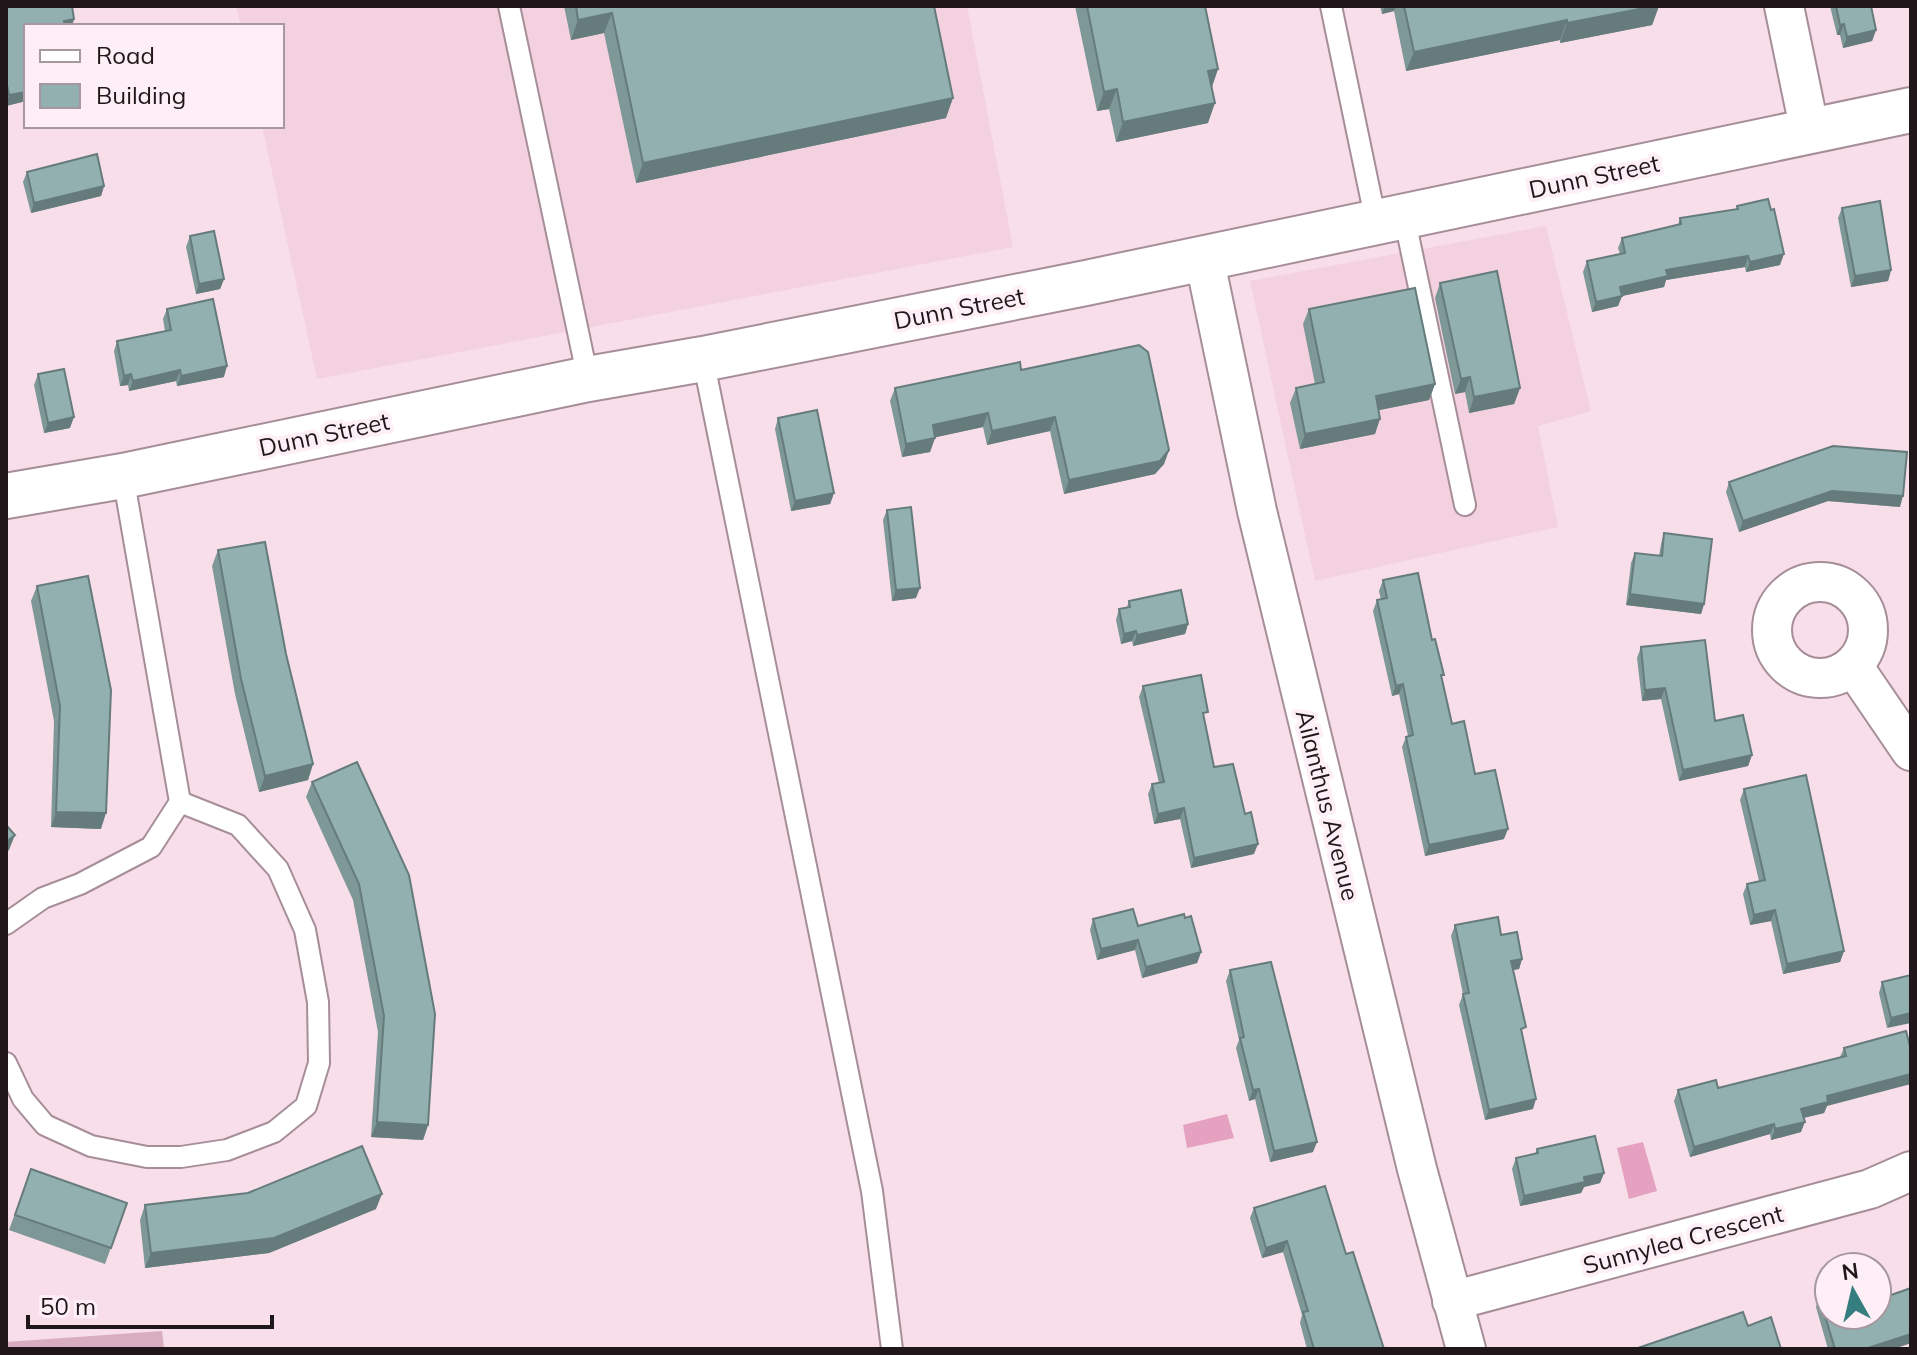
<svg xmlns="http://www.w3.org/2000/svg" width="1917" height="1355" font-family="Mulish,sans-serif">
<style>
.built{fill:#f3d1df}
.green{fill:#d8adc0}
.water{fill:#e5a1c0}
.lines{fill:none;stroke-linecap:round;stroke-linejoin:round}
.service-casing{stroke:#a68e98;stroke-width:24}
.minor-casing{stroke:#a68e98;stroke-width:42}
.tertiary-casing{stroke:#a68e98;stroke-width:48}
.service{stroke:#fff;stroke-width:20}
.minor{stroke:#fff;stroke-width:38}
.tertiary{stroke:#fff;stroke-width:44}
.wall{fill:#7e9797}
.shaded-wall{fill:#667b7b}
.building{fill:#92b0b0;stroke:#667b7b;stroke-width:2}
.labels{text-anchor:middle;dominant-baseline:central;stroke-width:8;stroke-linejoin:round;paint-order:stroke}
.street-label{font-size:24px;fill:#20171b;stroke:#feeef5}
</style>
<rect width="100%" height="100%" fill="#f8dee9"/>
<g class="built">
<polygon points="236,6 967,6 1013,247 317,379 262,126 282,126 282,26 241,26"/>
<polygon points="1546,226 1591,411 1538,426 1558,527 1315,581 1250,281"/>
</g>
<polygon class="green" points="162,1331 164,1349 6,1349 6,1342"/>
<g class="water">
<polygon points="1227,1114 1234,1138 1187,1148 1183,1125"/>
<polygon points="1643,1142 1657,1191 1629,1199 1617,1148"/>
</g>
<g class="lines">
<defs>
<g id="service">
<polyline points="509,6 588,379"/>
<polyline points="1331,6 1376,222"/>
<polyline points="1404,216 1465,505"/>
<polyline points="703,359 872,1191 892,1349"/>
<polyline points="6,924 43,898 80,884 151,847 180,802 123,476"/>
<polyline points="6,1063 23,1099 45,1125 91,1146 147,1157 181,1157 227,1150 274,1132 306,1106 319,1063 318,1002 305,930 278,869 238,825 180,802"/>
</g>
<g id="minor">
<polyline points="1784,6 1810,132"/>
<polyline points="1204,257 1257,511 1417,1169 1466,1349"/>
<circle cx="1820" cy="630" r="48"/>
<polyline points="1853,666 1911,751"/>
<polyline points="1452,1301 1870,1189 1911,1171"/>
</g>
<polyline id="tertiary" points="6,496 123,476 588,379 703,359 1086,283 1911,110"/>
</defs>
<use href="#service" class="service-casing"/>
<use href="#minor" class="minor-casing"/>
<use href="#tertiary" class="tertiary-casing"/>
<use href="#service" class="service"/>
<use href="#minor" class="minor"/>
<use href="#tertiary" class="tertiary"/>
</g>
<g class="wall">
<polygon points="6,6 74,19 72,26 26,26 26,101 6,106"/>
<polygon points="564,6 934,6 946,118 636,183 604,33 571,40"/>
<polygon points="1075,6 1205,6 1218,69 1212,87 1208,123 1116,142 1109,109 1097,111"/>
<polygon points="1380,6 1659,6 1652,25 1560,43 1560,40 1406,71 1394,11 1382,14"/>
<polygon points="1830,6 1871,6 1876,30 1872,41 1843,48 1840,35 1837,35"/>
<polygon points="27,172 104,186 101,196 31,213 23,182"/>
<polygon points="1737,206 1780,265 1746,272 1745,267 1666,280 1664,287 1622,296 1618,306 1592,312 1583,272 1587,261 1620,254 1618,248 1622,238 1678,225 1680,218 1736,209"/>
<polygon points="1842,208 1891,270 1888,281 1851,287 1838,218"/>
<polygon points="190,236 224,279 220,289 196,294 186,247"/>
<polygon points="1440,283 1520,388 1514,404 1469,413 1465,392 1455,394 1435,298"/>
<polygon points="167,309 224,377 177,386 176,381 129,391 128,385 120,386 114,351 117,341 165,331 163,319"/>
<polygon points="1309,309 1435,384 1429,400 1379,410 1375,434 1300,449 1290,403 1296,388 1315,384 1303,324"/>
<polygon points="1021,370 1169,450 1164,464 1155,474 1064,494 1050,431 987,445 983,427 935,437 930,452 902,457 890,401 895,388"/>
<polygon points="38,374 70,428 44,433 34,385"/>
<polygon points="778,418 834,493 830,504 791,511 775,429"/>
<polygon points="1729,482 1900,507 1828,501 1739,532 1726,492"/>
<polygon points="887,510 916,598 892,601 883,520"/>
<polygon points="1664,533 1704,604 1701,614 1626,605 1631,563 1635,553 1659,556 1661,544"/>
<polygon points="218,550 286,654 313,764 308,780 259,792 235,694 212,566"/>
<polygon points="1383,580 1432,640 1452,724 1504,839 1425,856 1402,747 1406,737 1408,736 1399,694 1392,696 1373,611 1377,600 1381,600 1379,591"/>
<polygon points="37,586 101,829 51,827 54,721 31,601"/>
<polygon points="1129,601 1188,624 1185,634 1133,646 1132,641 1121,644 1116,620 1119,609 1127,607"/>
<polygon points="1641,647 1715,721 1752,755 1748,766 1679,781 1661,699 1642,701 1637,658"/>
<polygon points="1143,686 1205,721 1214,767 1254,854 1191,868 1180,819 1154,824 1148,794 1152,784 1159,783 1139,697"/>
<polygon points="357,762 428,1125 423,1140 371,1137 378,1032 353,900 306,797 312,782"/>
<polygon points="1744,789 1844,951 1840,962 1783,974 1771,921 1750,925 1743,894 1747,884 1759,881 1740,800"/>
<polygon points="1185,918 1201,952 1197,963 1142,978 1135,950 1097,960 1090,930 1093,919 1138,926"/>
<polygon points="1455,925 1501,935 1522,959 1519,969 1513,970 1533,1109 1485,1120 1459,1005 1463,994 1451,936"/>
<polygon points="1230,970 1313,1152 1270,1162 1255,1099 1249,1101 1236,1048 1239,1040 1226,981"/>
<polygon points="1911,975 1887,1028 1879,993 1882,982"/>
<polygon points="1844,1048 1911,1050 1827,1106 1824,1113 1804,1118 1801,1132 1771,1140 1770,1134 1690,1157 1674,1101 1678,1090 1718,1088 1840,1057"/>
<polygon points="1537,1149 1604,1173 1600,1183 1584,1187 1581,1193 1520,1206 1512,1169 1516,1158 1535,1154"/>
<polygon points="31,1169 127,1203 105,1264 9,1230"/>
<polygon points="145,1205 376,1209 269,1253 145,1268 140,1220"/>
<polygon points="1254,1208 1346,1254 1384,1349 1307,1349 1300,1323 1302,1315 1283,1252 1262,1258 1250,1218"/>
<polygon points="1911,1286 1911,1343 1893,1349 1828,1349 1816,1307 1819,1296 1829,1315 1911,1288"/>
</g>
<g class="shaded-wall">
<polygon points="1385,6 1396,6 1394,11 1382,14"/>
<polygon points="1655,6 1659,6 1652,25 1560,43 1567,23"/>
<polygon points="612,13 604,33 571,40 578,20"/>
<polygon points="74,19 72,26 63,26 64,21"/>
<polygon points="1567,20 1560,40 1406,71 1414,52"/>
<polygon points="1844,24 1840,35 1837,35 1840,25"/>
<polygon points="1876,30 1872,41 1843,48 1847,37"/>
<polygon points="1218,69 1211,89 1208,71"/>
<polygon points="1117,89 1109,109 1097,111 1104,92"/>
<polygon points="26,92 26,101 6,106 9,95"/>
<polygon points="953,98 946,118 636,183 643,163"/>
<polygon points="1215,103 1208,123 1116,142 1123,122"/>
<polygon points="104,186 101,196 31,213 34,203"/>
<polygon points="1784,254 1780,265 1746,272 1750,262"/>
<polygon points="1748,256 1745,267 1666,280 1664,287 1622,296 1618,306 1592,312 1596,302 1620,287 1666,270"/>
<polygon points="1891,270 1888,281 1851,287 1855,276"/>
<polygon points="224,279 220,289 196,294 199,284"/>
<polygon points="227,366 224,377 177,386 181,376"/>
<polygon points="180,370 176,381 129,391 133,381"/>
<polygon points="131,374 128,385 120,386 124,376"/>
<polygon points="1470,377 1465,392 1455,394 1461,379"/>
<polygon points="1435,384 1429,400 1370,412 1376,396"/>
<polygon points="1520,388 1514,404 1469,413 1474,397"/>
<polygon points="988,413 983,427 928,439 933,425"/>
<polygon points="74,417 70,428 44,433 48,423"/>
<polygon points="1055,417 1050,431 987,445 992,431"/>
<polygon points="1380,419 1375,434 1300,449 1305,434"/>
<polygon points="935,438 930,452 902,457 906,444"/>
<polygon points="1169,450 1164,464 1155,474 1064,494 1069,480"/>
<polygon points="1832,491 1903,496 1900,507 1828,501 1739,532 1743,521"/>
<polygon points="834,493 830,504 791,511 795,501"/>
<polygon points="920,588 916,598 892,601 896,590"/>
<polygon points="1630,594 1704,604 1701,614 1626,605"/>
<polygon points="1188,624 1185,634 1133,646 1137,635"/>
<polygon points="1136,631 1132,641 1121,644 1124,634"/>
<polygon points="1403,684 1399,694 1392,696 1396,686"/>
<polygon points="1665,688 1661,699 1642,701 1645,690"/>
<polygon points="1752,755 1748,766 1679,781 1683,770"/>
<polygon points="313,764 308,780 259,792 265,776"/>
<polygon points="1184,808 1180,819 1154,824 1158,814"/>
<polygon points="56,812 106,813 101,829 51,827"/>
<polygon points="1508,829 1504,839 1425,856 1429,845"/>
<polygon points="15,835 9,850 6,853 6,842"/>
<polygon points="1258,844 1254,854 1191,868 1194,858"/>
<polygon points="1775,910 1771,921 1750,925 1754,915"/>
<polygon points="1138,940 1135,950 1097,960 1101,949"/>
<polygon points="1844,951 1840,962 1783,974 1787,964"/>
<polygon points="1201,952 1197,963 1142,978 1146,967"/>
<polygon points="1522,959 1519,969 1507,971 1511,961"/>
<polygon points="1911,1013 1911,1023 1887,1028 1891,1018"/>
<polygon points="1911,1074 1911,1084 1827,1106 1824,1113 1798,1119 1801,1109 1827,1096"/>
<polygon points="1259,1089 1255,1099 1249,1101 1253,1090"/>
<polygon points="1536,1099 1533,1109 1485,1120 1489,1110"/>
<polygon points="377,1122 428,1125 423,1140 371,1137"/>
<polygon points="1805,1122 1801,1132 1771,1140 1775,1129"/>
<polygon points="1774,1124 1770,1134 1690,1157 1694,1147"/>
<polygon points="1317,1142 1313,1152 1270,1162 1274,1151"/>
<polygon points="1604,1173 1600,1183 1584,1187 1581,1193 1520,1206 1524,1196 1584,1177"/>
<polygon points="382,1194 376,1209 269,1253 145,1268 151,1253"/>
<polygon points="1287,1241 1283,1252 1262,1258 1266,1248"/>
<polygon points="1911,1334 1911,1343 1893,1349 1865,1349"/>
</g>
<g class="building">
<polygon points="6,6 72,6 74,19 64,21 65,26 26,26 26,92 9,95 6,81"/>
<polygon points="576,6 934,6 953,98 643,163 612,13 578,20"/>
<polygon points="1087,6 1205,6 1218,69 1208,71 1215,103 1123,122 1117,89 1104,92"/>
<polygon points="1404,6 1655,6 1567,23 1567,20 1414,52"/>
<polygon points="1836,6 1871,6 1876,30 1847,37 1844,24 1840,25"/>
<polygon points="97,154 104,186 34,203 27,172"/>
<polygon points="1768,199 1771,210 1774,209 1784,254 1750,262 1748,256 1666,270 1668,276 1620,287 1622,296 1596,302 1587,261 1625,253 1622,238 1681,224 1680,218 1738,209 1737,206"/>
<polygon points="1880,201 1891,270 1855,276 1842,208"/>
<polygon points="214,231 224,279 199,284 190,236"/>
<polygon points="1497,271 1520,388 1474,397 1470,377 1461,379 1440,283"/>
<polygon points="1415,288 1435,384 1376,396 1380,419 1305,434 1296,388 1324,382 1309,309"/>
<polygon points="213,299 227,366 181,376 180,370 133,381 131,374 124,376 117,341 171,330 167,309"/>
<polygon points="1139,345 1148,352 1169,450 1160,461 1069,480 1055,417 992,431 988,413 933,425 935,438 906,444 895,388 1020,362 1021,370"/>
<polygon points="64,369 74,417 48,423 38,374"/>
<polygon points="817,410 834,493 795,501 778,418"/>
<polygon points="1833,446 1907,452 1903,496 1832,491 1743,521 1729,482"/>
<polygon points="911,507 920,588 896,590 887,510"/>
<polygon points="1664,533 1712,539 1704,604 1630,594 1635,553 1662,556"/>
<polygon points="265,542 286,654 313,764 265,776 241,679 218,550"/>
<polygon points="1418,573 1432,640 1435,639 1444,675 1441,675 1452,724 1464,721 1475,774 1495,770 1508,829 1429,845 1406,737 1413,735 1403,684 1396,686 1377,600 1387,598 1383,580"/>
<polygon points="88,576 111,690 106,813 56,812 60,706 37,586"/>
<polygon points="1181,590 1188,624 1137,635 1136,631 1124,634 1119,609 1130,607 1129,601"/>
<polygon points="1705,640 1715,721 1743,715 1752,755 1683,770 1665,688 1645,690 1641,647"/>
<polygon points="1201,675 1208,712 1203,713 1214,767 1233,764 1245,814 1251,812 1258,844 1194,858 1184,808 1158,814 1152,784 1164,782 1143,686"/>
<polygon points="357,762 409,875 435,1014 428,1125 377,1122 384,1016 359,884 312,782"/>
<polygon points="1806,775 1844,951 1787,964 1775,910 1754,915 1747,884 1765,880 1744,789"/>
<polygon points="6,825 15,835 6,842"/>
<polygon points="1133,909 1138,926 1184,914 1185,918 1191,916 1201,952 1146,967 1138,940 1101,949 1093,919"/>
<polygon points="1498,917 1501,935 1517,932 1522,959 1511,961 1526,1027 1521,1029 1536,1099 1489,1110 1463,994 1469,993 1455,925"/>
<polygon points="1271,962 1317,1142 1274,1151 1259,1089 1253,1090 1240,1038 1244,1037 1230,970"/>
<polygon points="1911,975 1911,1013 1891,1018 1882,982"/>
<polygon points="1906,1031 1911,1050 1911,1074 1827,1096 1828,1102 1801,1109 1805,1122 1775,1129 1774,1124 1694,1147 1678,1090 1716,1080 1718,1088 1846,1056 1844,1048"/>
<polygon points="1595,1136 1604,1173 1584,1177 1585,1182 1524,1196 1516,1158 1538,1153 1537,1149"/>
<polygon points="362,1146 382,1194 274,1238 151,1253 145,1205 248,1193"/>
<polygon points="31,1169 127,1203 111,1248 15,1215"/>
<polygon points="1325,1186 1346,1254 1353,1252 1384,1349 1314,1349 1303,1312 1308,1311 1287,1241 1266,1248 1254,1208"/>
<polygon points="1911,1288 1911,1334 1865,1349 1835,1349 1819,1296 1829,1293 1829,1315 1877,1315 1877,1300"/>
<polygon points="1743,1312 1748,1326 1771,1317 1781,1349 1635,1349"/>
</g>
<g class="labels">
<g class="street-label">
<text transform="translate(1594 176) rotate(-12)">Dunn Street</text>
<text transform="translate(959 308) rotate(-11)">Dunn Street</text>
<text transform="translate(324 434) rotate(-12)">Dunn Street</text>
<text transform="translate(1328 805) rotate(76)">Ailanthus Avenue</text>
<text transform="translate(1683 1239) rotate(-15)">Sunnylea Crescent</text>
</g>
</g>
<rect width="1917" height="1355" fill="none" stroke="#20171b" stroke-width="16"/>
<rect x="24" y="24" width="260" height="104" fill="#feeef5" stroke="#a5989e" stroke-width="2"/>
<rect x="40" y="50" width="40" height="12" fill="#ffffff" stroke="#a5989e" stroke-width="2"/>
<text x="96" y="64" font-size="24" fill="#20171b">Road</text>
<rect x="40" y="84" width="40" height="24" fill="#92b0b0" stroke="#a5989e" stroke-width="2"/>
<text x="96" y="104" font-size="24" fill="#20171b">Building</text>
<g transform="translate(1853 1291) rotate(352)"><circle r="38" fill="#feeef5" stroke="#a5989e" stroke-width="2"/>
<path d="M0-6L14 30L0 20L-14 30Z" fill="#357e7f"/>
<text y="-12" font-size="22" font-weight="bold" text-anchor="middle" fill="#20171b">N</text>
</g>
<path d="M28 1315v12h244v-12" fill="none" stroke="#20171b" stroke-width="4"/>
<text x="40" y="1315" font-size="24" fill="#20171b" stroke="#feeef5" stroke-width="6" paint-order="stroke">50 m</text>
</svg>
